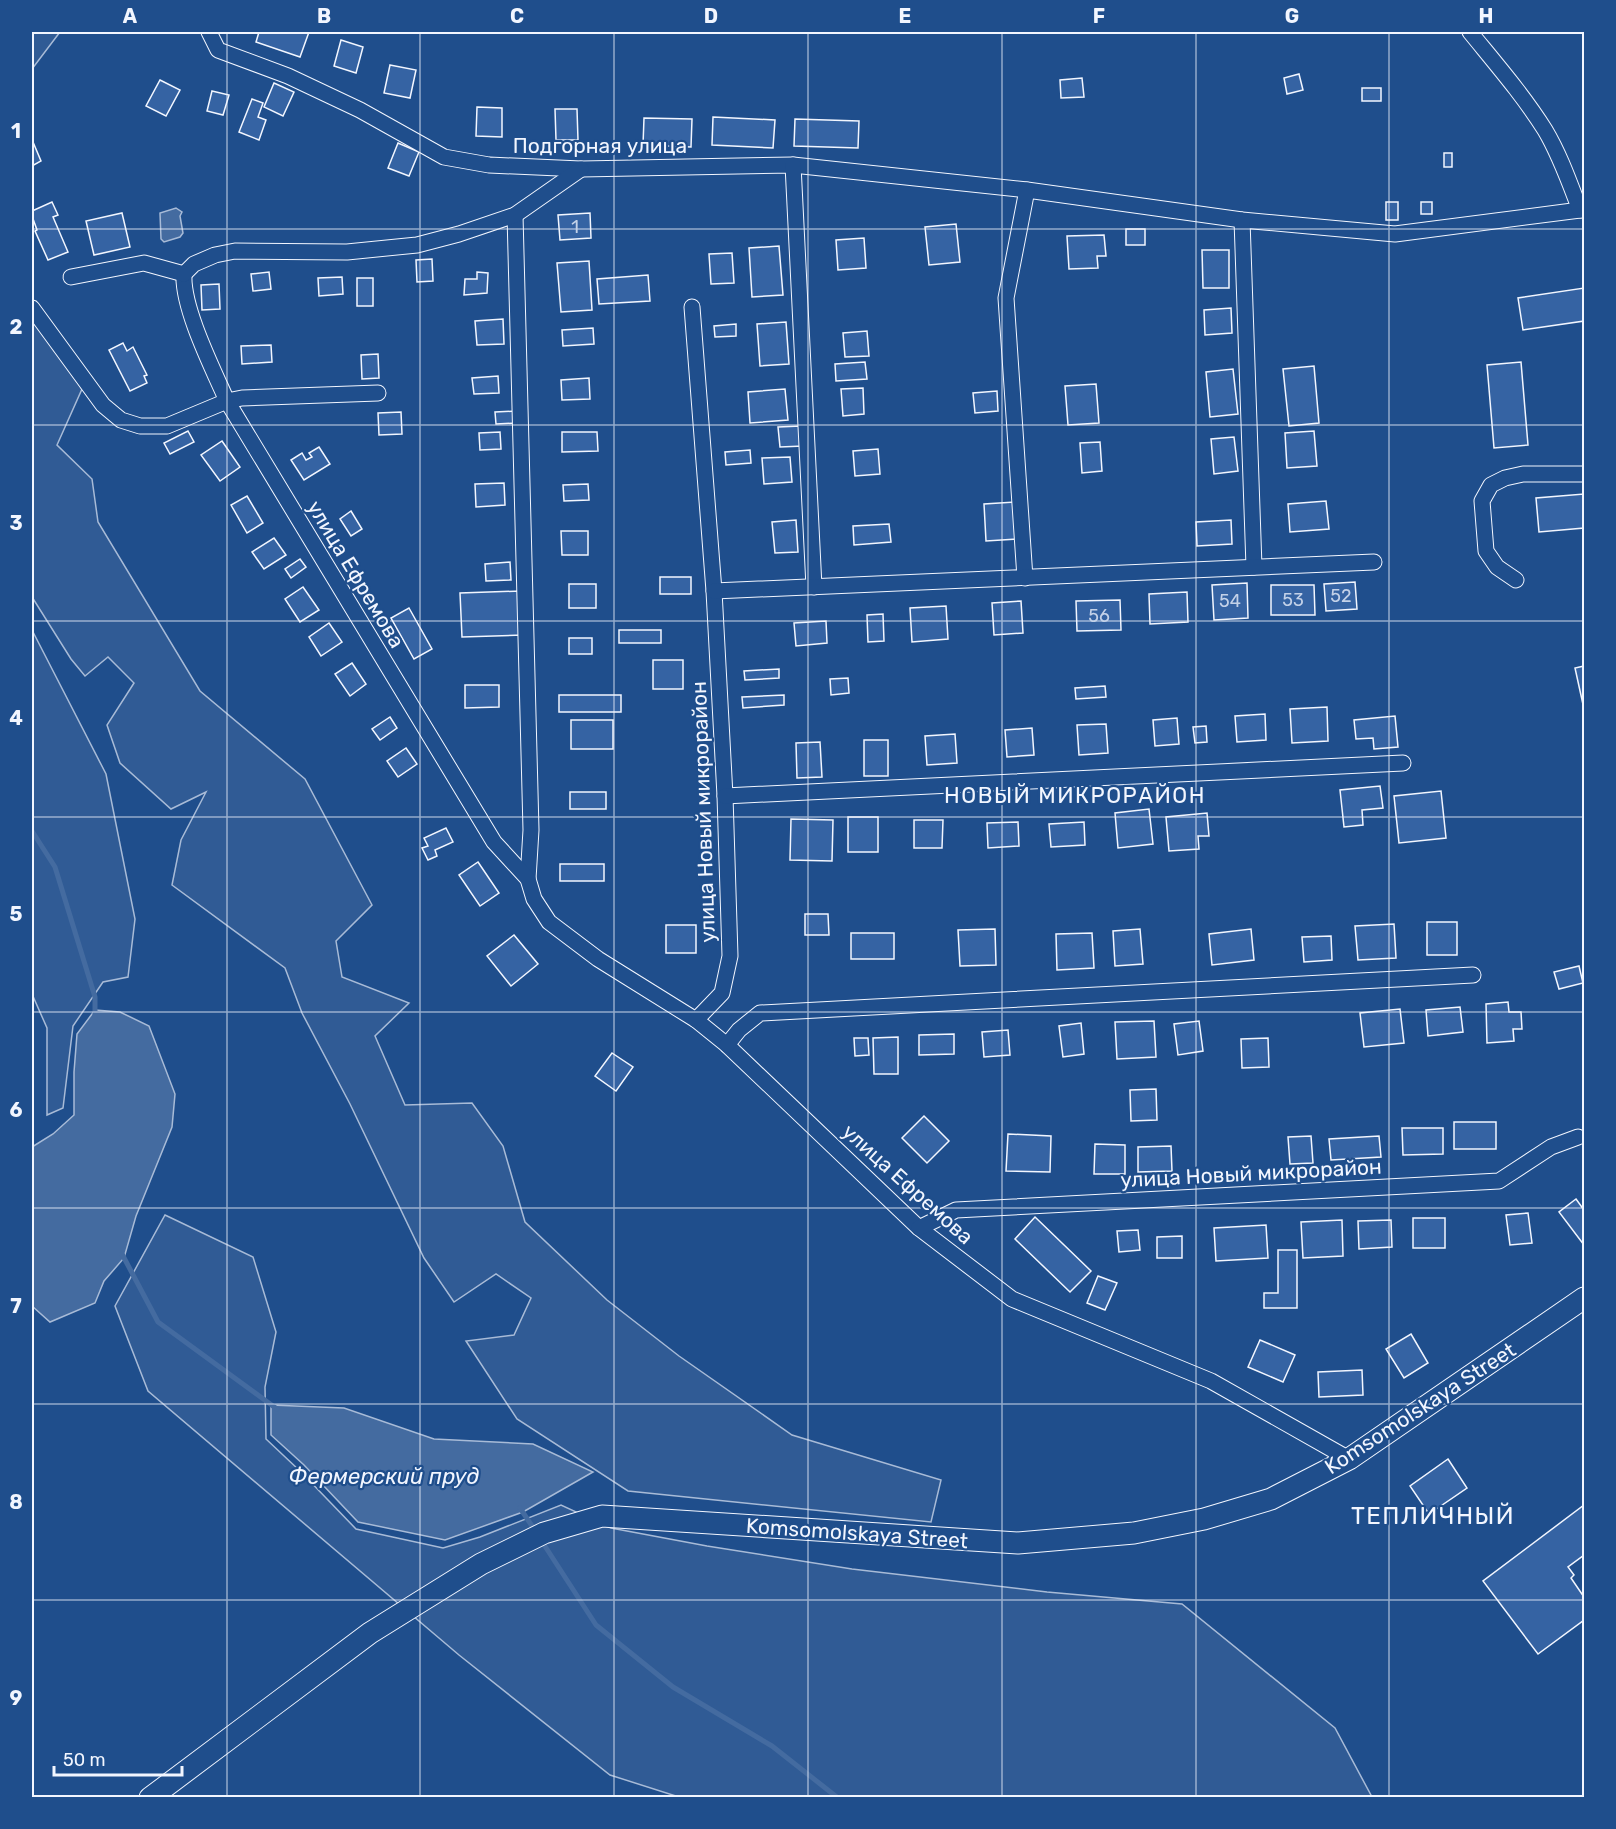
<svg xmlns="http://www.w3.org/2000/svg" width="1616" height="1829" font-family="Rubik,sans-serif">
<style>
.green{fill:#305b95;stroke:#a8bbd7;stroke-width:1.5}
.water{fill:#446ba0;stroke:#a8bbd7;stroke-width:1.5}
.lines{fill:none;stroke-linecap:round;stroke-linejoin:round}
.stream{stroke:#446ba0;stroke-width:5}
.building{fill:#3563a3;stroke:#f2f6ff;stroke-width:1.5}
.street-casing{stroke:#f2f6ff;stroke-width:17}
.secondary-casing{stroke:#f2f6ff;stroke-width:23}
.street{stroke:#1f4e8c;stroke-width:15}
.secondary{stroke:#1f4e8c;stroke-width:21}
.grid{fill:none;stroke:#f2f6ff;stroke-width:1.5;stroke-opacity:0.55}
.labels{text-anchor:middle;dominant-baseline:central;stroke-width:4.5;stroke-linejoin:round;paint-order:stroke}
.number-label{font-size:18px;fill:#c3d1e8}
.street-label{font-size:21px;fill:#f2f6ff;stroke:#1f4e8c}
.neighbourhood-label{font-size:22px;letter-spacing:1.5px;fill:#f2f6ff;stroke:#1f4e8c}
.water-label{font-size:22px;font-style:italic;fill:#f2f6ff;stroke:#1f4e8c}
.quarter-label{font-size:24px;letter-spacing:1.5px;fill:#f2f6ff;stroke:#1f4e8c}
.neatline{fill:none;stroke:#f2f6ff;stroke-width:2}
.grid-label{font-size:20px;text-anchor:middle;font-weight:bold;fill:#f2f6ff}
</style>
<rect width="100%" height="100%" fill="#1f4e8c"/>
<g class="green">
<polygon points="32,32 60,32 32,69"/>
<polygon points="32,318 45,332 82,389 57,445 92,479 98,522 200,691 305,779 372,905 336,941 342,977 409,1003 375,1036 405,1105 472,1103 503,1146 525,1222 607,1300 679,1356 792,1435 941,1480 931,1522 628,1491 517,1419 466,1341 514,1335 531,1298 496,1274 454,1302 424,1258 350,1104 302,1013 285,968 172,885 181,840 206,792 171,809 120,763 107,725 134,683 108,657 85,676 71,659 32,597"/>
<polygon points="32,630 106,774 135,919 128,977 103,982 73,1026 63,1108 47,1115 47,1028 32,994"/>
<polygon points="165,1215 253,1257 276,1332 265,1387 266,1439 300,1471 356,1529 443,1548 480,1537 561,1505 611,1528 707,1546 852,1569 1047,1592 1182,1604 1335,1728 1372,1797 682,1798 610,1775 459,1655 148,1391 115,1306"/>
</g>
<g class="water">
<polygon points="176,208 182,212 180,216 183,233 180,237 164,242 161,239 160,213"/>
<polygon points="95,1010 120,1012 149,1026 175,1094 172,1127 136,1216 124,1258 104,1281 95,1303 50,1322 32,1306 32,1147 53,1134 74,1115 74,1072 77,1034"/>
<polygon points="271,1405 344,1408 434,1439 533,1444 593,1472 523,1512 445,1540 358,1522 304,1465 271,1435"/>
</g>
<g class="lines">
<g class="stream">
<polyline points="32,831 55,867 95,997 95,1017"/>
<polyline points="122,1254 158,1322 277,1409"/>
<polyline points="520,1508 536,1532"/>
<polyline points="541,1540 596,1625 673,1687 772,1746 838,1798"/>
</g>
</g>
<g class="building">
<polygon points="259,32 309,32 300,57 256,42"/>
<polygon points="341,40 363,47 356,73 334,66"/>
<polygon points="390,65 416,70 410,98 384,93"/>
<polygon points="1299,74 1303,90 1287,94 1284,78"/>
<polygon points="1082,78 1084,97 1061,98 1060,80"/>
<polygon points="160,80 180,90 166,116 146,106"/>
<polygon points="274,83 294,92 283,116 264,107"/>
<rect x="1362" y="88" width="19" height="13"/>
<polygon points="212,91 229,95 223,115 207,111"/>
<polygon points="252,99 263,103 258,117 266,120 259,140 239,132"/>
<polygon points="477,107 502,108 502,137 476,136"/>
<polygon points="555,109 577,109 578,140 556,140"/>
<polygon points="713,117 775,120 773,148 712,145"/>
<polygon points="644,118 692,119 691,147 643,145"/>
<polygon points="795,119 859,121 858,148 794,146"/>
<polygon points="33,142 41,161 32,166 32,143"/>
<polygon points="398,143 419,152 409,176 388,168"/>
<rect x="1444" y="153" width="8" height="14"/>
<polygon points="52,202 58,215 53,217 68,252 48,260 35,231 37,230 32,216 32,211"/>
<rect x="1386" y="202" width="12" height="18"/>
<rect x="1421" y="202" width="11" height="12"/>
<polygon points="122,213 130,247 94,255 86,221"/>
<polygon points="590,213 591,238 560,240 558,215"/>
<polygon points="956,224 960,262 929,265 925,227"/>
<rect x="1126" y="229" width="19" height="16"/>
<polygon points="1104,235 1106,256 1097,256 1098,268 1069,269 1067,236"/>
<polygon points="864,238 866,268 838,270 836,240"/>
<polygon points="779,246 783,295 752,297 749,248"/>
<polygon points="1202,250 1229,250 1229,288 1203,288"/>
<polygon points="732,253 734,283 711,284 709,254"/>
<polygon points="432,259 433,281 417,282 416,260"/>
<polygon points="589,261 592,310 561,312 557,263"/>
<polygon points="269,272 271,289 253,291 251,274"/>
<polygon points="477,272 488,273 487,293 464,295 465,279 477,279"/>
<polygon points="648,275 650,301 599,304 597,279"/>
<polygon points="342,277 343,294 319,296 318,278"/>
<rect x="357" y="278" width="16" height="28"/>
<polygon points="219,284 220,309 202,310 201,285"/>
<polygon points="1584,288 1584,321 1523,330 1518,298"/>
<polygon points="1231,308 1232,333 1205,335 1204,310"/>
<polygon points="503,319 504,344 477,345 475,321"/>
<polygon points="786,322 789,364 760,366 757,324"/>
<polygon points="736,324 736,336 715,337 714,326"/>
<polygon points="593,328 594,344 563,346 562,330"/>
<polygon points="867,331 869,356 845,357 843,333"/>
<polygon points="123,343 127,351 133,347 147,375 144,376 147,383 130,391 109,350"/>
<polygon points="271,345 272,362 242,364 241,346"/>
<polygon points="378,354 379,378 362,379 361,355"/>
<polygon points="865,362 867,379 836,381 835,364"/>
<polygon points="1521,362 1528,445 1494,448 1487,365"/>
<polygon points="1314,366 1319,423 1289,426 1283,369"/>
<polygon points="1233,369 1238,414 1210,417 1206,372"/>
<polygon points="498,376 499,393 474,394 472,378"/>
<polygon points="589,378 590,399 562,400 561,380"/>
<polygon points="1096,384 1099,423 1068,425 1065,386"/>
<polygon points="863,388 864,414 843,416 841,389"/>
<polygon points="785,389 788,420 750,423 748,392"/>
<polygon points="997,391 998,411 975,413 973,393"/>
<polygon points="516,411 517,423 496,424 495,412"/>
<polygon points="401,412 402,434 379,435 378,413"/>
<polygon points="801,426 803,446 780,447 778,427"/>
<polygon points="188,431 194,442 170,454 164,443"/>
<polygon points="1314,431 1317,466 1287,468 1285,433"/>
<polygon points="500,432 501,449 480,450 479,433"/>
<polygon points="562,432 597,432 598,451 562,452"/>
<polygon points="1234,437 1238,471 1214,474 1211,439"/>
<polygon points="222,441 240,467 220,481 201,455"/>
<polygon points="1100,442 1102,471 1082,473 1080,443"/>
<polygon points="319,447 330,464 304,480 291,460 302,453 306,460 312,457 309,453"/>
<polygon points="878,449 880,474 855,476 853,451"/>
<polygon points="750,450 751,463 726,465 725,452"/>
<polygon points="790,457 792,482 764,484 762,458"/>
<polygon points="504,483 505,505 476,507 475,484"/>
<polygon points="588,484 589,500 564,501 563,485"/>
<polygon points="1584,494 1584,528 1539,532 1536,498"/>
<polygon points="247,496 263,523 247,533 231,505"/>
<polygon points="1326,501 1329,529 1290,532 1288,504"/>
<polygon points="1015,502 1017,539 986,541 984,504"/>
<polygon points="351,511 362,529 351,536 340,519"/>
<polygon points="796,520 798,552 775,553 772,522"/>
<polygon points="1231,520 1232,544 1197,546 1196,522"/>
<polygon points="889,524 891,542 854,545 853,526"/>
<polygon points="561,531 588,531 588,555 562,555"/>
<polygon points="274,538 286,555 264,569 252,552"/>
<polygon points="300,559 306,567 291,578 285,569"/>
<polygon points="510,562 511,580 486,581 485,564"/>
<rect x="660" y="577" width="31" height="17"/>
<polygon points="1355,582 1357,609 1326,611 1324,584"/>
<polygon points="1247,583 1248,618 1214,620 1212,585"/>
<rect x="569" y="584" width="27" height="24"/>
<polygon points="1271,585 1314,585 1315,615 1271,615"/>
<polygon points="303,587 319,610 300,622 285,599"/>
<polygon points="521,591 523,635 462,637 460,593"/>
<polygon points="1187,592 1188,622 1150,624 1149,594"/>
<polygon points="1120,600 1121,630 1077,631 1076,601"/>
<polygon points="1021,601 1023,633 994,635 992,603"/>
<polygon points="946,606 948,639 912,642 910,608"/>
<polygon points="409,608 432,649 414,659 391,618"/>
<polygon points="883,614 884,641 868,642 867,615"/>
<polygon points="826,621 827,643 796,646 794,623"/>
<polygon points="329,623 342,642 321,656 309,637"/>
<rect x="619" y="630" width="42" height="13"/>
<rect x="569" y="638" width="23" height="16"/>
<rect x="653" y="660" width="30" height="29"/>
<polygon points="352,663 366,684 350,696 335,674"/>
<polygon points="1584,666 1584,709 1575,668"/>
<polygon points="779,669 779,678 745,680 744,671"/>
<polygon points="848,678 849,693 831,695 830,679"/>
<polygon points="465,685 499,685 499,707 465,708"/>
<polygon points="1105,686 1106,697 1076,699 1075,688"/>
<rect x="559" y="695" width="62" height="17"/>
<polygon points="784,695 784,705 743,708 742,697"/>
<polygon points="1327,707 1328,741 1292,743 1290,709"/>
<polygon points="1265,714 1266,740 1237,742 1235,716"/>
<polygon points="1395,716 1398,747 1374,749 1373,738 1356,739 1354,720"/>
<polygon points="390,717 397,728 380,740 372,729"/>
<polygon points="1177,718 1179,744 1155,746 1153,720"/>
<rect x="571" y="720" width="42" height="29"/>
<polygon points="1106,724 1108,753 1079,755 1077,725"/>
<polygon points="1206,726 1207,742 1195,743 1193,727"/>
<polygon points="1032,728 1034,755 1007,757 1005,730"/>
<polygon points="955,734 957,763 927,765 925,736"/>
<rect x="864" y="740" width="24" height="36"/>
<polygon points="820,742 822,777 797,778 796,743"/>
<polygon points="406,748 417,764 398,777 387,761"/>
<polygon points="1380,786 1383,808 1362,810 1363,825 1344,827 1340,790"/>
<polygon points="1441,791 1446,838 1399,843 1394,796"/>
<rect x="570" y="792" width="36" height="17"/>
<polygon points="1149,809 1153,844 1118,848 1115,813"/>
<polygon points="1207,813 1209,836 1198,836 1199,849 1169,851 1166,817"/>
<rect x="848" y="817" width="30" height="35"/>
<polygon points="791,819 833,820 832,861 790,860"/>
<polygon points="914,820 943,820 942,848 914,848"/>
<polygon points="1018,822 1019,846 988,848 987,823"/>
<polygon points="1084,822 1085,845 1051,847 1049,824"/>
<polygon points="446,828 453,842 435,850 437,856 428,860 422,848 428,846 424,838"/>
<polygon points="478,862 499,893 480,906 459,875"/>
<rect x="560" y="864" width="44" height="17"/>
<polygon points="805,914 828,914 829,935 805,935"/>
<rect x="1427" y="922" width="30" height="33"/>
<polygon points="1394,924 1396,958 1358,960 1355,926"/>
<rect x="666" y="925" width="30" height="28"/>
<polygon points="995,929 996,965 960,966 958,930"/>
<polygon points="1140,929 1143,964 1115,966 1113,931"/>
<polygon points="1251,929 1254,960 1212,965 1209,934"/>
<rect x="851" y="933" width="43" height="26"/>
<polygon points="1092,933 1094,968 1057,970 1056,934"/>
<polygon points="514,935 538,964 511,986 487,956"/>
<polygon points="1331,936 1332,960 1304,962 1302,937"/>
<polygon points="1579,966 1583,983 1559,989 1554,972"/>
<polygon points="1508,1002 1509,1012 1521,1012 1522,1029 1513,1029 1514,1041 1487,1043 1486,1004"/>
<polygon points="1460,1007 1463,1032 1428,1036 1426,1010"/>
<polygon points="1400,1009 1404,1043 1364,1047 1360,1013"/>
<polygon points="1154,1021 1156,1057 1117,1059 1115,1022"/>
<polygon points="1199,1021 1203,1051 1178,1055 1174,1024"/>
<polygon points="1081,1023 1084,1054 1063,1057 1059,1026"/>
<polygon points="1008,1030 1010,1055 984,1057 982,1032"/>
<polygon points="954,1034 954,1054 919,1055 919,1035"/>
<polygon points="898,1037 898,1074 874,1074 873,1038"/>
<polygon points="854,1038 868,1038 869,1055 855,1056"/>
<polygon points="1268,1038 1269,1067 1242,1068 1241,1039"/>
<polygon points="612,1053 633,1067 616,1091 595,1076"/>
<polygon points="1156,1089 1157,1120 1131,1121 1130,1090"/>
<polygon points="924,1116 949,1141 927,1163 902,1138"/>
<rect x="1454" y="1122" width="42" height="27"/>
<polygon points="1402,1128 1443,1128 1443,1154 1403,1155"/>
<polygon points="1008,1134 1051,1136 1050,1172 1006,1171"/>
<polygon points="1311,1136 1313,1163 1290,1164 1288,1137"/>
<polygon points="1379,1136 1381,1157 1331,1160 1329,1139"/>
<polygon points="1095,1144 1125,1145 1125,1174 1094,1174"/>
<polygon points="1171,1146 1172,1171 1138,1172 1138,1147"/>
<polygon points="1576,1199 1584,1210 1584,1245 1559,1212"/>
<polygon points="1528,1213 1532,1243 1510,1245 1506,1215"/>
<polygon points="1035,1217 1091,1271 1070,1292 1015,1239"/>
<rect x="1413" y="1218" width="32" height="30"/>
<polygon points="1342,1220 1343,1256 1303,1258 1301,1222"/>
<polygon points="1391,1220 1392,1247 1359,1249 1358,1221"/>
<polygon points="1266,1225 1268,1258 1216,1261 1214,1228"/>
<polygon points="1138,1230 1140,1250 1119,1252 1117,1231"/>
<polygon points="1182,1236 1182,1258 1157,1258 1157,1237"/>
<polygon points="1278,1250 1297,1250 1297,1308 1264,1308 1264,1293 1278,1293"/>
<polygon points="1098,1276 1117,1283 1105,1310 1087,1303"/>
<polygon points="1411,1334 1428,1363 1404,1378 1386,1349"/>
<polygon points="1260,1340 1295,1355 1283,1382 1248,1367"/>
<polygon points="1362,1370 1363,1395 1319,1397 1318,1372"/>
<polygon points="1448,1459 1467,1488 1429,1514 1410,1486"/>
<polygon points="1584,1505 1584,1555 1568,1567 1574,1575 1571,1578 1584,1597 1584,1620 1538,1654 1483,1581"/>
</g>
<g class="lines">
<defs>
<g id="street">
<polyline points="209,32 218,50 288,76 360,110 444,157 489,165 581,169 793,165 1027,190 1242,220 1395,234 1580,210"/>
<path d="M 1470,32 C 1496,64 1523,95 1545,130 C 1560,155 1570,184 1580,210 L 1584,210"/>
<polyline points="793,165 814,587"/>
<polyline points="515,215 531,830 528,879"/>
<polyline points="1242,220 1254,567"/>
<path d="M 184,274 C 182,308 213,369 227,401 L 494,842 L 528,879 L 534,899 L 549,922 L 598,959 L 696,1020 L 727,1045 L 919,1228 L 1012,1299 L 1211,1381 L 1349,1459"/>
<polyline points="184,274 194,264 215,255 235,251 347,252 417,245 459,234 515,215 581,169"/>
<polyline points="71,277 144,263 184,274"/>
<polyline points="692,307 714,591 725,796 730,956 722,993 696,1020"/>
<polyline points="32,308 103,405 121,420 140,426 167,426 227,401 242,398 378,393"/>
<polyline points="1025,578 1006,298 1027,190"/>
<polyline points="1516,580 1497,567 1486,551 1482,501 1491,485 1505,478 1523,474 1584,474"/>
<polyline points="714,591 1374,562"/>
<polyline points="725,796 1403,763"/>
<polyline points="727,1045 739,1030 760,1013 1473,975"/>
<polyline points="919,1228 956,1210 1499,1181 1551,1147 1578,1137"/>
</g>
<polyline id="secondary" points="150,1798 370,1633 481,1564 544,1533 602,1516 1018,1543 1134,1533 1204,1519 1271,1499 1349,1459 1584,1298"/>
</defs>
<use href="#street" class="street-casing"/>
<use href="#secondary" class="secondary-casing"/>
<use href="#street" class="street"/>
<use href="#secondary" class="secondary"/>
</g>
<path class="grid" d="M 227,32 L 227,1798M 420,32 L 420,1798M 614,32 L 614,1798M 808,32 L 808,1798M 1002,32 L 1002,1798M 1196,32 L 1196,1798M 1389,32 L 1389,1798M 32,229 L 1584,229M 32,425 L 1584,425M 32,621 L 1584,621M 32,817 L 1584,817M 32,1012 L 1584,1012M 32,1208 L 1584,1208M 32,1404 L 1584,1404M 32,1600 L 1584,1600"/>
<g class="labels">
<g class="number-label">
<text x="575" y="227">1</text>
<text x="1341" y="596">52</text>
<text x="1293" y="600">53</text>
<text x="1230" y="601">54</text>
<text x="1099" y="616">56</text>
</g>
<g class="street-label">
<text x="600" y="145">Подгорная улица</text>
<text transform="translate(356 574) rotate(59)">улица Ефремова</text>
<text transform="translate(703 812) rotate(-92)">улица Новый микрорайон</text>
<text transform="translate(1251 1173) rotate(-3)">улица Новый микрорайон</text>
<text transform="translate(908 1184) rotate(42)">улица Ефремова</text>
<text transform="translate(1420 1408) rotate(-33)">Komsomolskaya Street</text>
<text transform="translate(857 1533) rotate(4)">Komsomolskaya Street</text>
</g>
<g class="neighbourhood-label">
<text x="1075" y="795">НОВЫЙ МИКРОРАЙОН</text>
</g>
<g class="water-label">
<text x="384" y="1476">Фермерский пруд</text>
</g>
<g class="quarter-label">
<text x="1433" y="1516">ТЕПЛИЧНЫЙ</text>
</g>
</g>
<rect width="1616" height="1829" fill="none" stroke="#1f4e8c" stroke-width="66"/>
<path d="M54 1766v9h128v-9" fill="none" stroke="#f2f6ff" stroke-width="3"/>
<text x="63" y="1766" font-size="18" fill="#f2f6ff" stroke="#1f4e8c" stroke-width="4.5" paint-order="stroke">50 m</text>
<rect x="33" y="33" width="1550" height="1763" class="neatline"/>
<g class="grid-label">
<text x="130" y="23">A</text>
<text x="324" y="23">B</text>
<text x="517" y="23">C</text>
<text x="711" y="23">D</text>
<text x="905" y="23">E</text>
<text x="1099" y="23">F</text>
<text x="1292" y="23">G</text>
<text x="1486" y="23">H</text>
<text x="16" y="138">1</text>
<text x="16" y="334">2</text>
<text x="16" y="530">3</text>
<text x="16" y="725">4</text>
<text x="16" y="921">5</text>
<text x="16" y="1117">6</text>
<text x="16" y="1313">7</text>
<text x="16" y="1509">8</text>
<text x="16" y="1705">9</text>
</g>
</svg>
